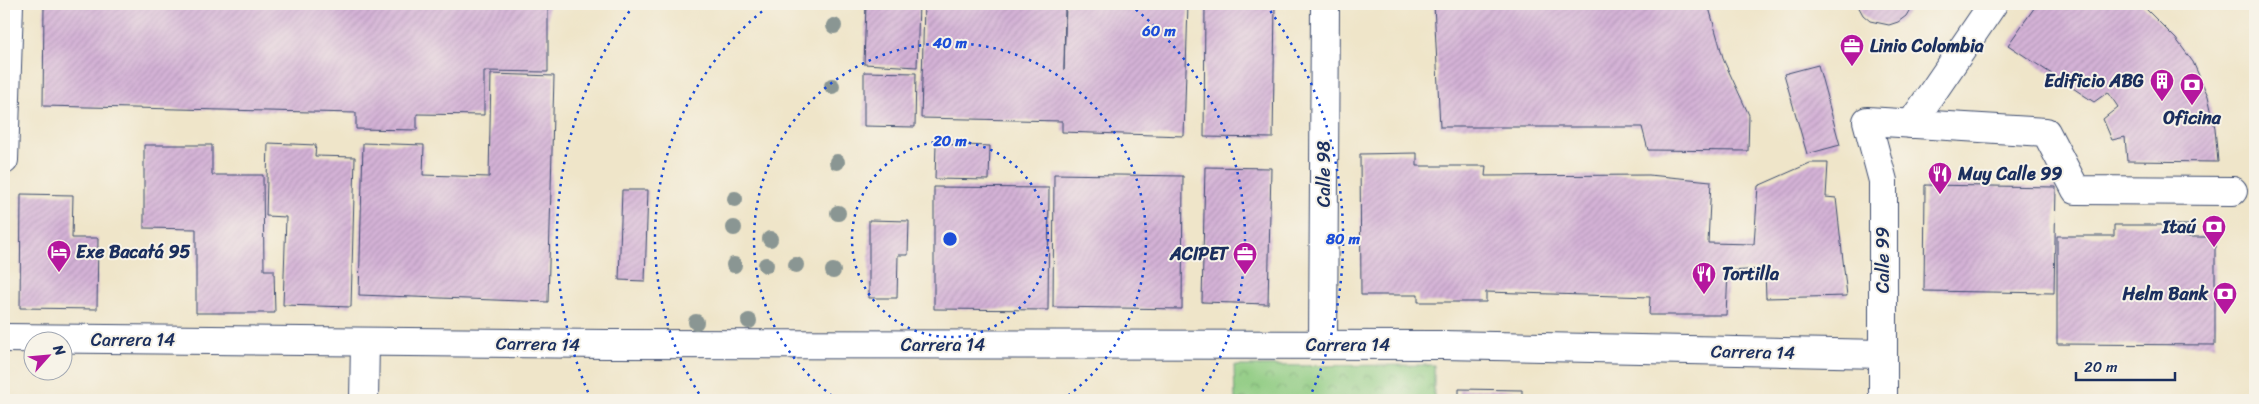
<svg xmlns="http://www.w3.org/2000/svg" width="2259" height="404" font-family="Sriracha,sans-serif">
<style>
.park{fill:url(#park-crowns);stroke:#547d70}
.building{fill:url(#building-hatch)}
.lines{fill:none;stroke-linecap:round;stroke-linejoin:round}
.minor-casing{stroke:#3b4a6e;stroke-width:30}
.minor{stroke:#fff;stroke-width:28}
.tree{fill:#8a9693}
.ring{fill:none;stroke:#1d4ed8;stroke-width:2.5;stroke-dasharray:2.5 5}
.labels{text-anchor:middle;dominant-baseline:central;stroke-width:4;stroke-linejoin:round;paint-order:stroke}
.poi-label{font-size:18px;font-weight:bold;fill:#1b2f5e;stroke:#f7f3e8;text-anchor:start}
.street-label{font-size:18px;fill:#1b2f5e;stroke:#f7f3e8}
.centre{fill:#1d4ed8;stroke:#f7f3e8;stroke-width:2.5}
.ring-label{font-size:15px;text-anchor:middle;font-weight:bold;fill:#1d4ed8;stroke:#f7f3e8;stroke-width:4;stroke-linejoin:round;paint-order:stroke}
</style>
<defs>
<pattern id="park-crowns" width="20" height="18" patternUnits="userSpaceOnUse" patternTransform="scale(1.25)"><rect width="20" height="18" fill="#8ecb81"/><path d="M2 6a3 3 0 1 1 6 0M12 15a3 3 0 1 1 6 0" fill="none" stroke="#73a56d"/></pattern>
<pattern id="building-hatch" width="6" height="6" patternUnits="userSpaceOnUse" patternTransform="scale(1.25)"><rect width="6" height="6" fill="#d4b2d6"/><path d="M-1 1l2-2M0 6l6-6M5 7l2-2" fill="none" stroke="#b599ba"/></pattern>
</defs>
<rect width="100%" height="100%" fill="#f7f3e8"/>
<filter id="ink" filterUnits="userSpaceOnUse"><feTurbulence type="fractalNoise" baseFrequency=".02" numOctaves="2"/><feDisplacementMap in="SourceGraphic" scale="10" xChannelSelector="R" yChannelSelector="G"/><feConvolveMatrix kernelMatrix="1 2 1 2 8 2 1 2 1" color-interpolation-filters="sRGB"/></filter>
<filter id="wash" filterUnits="userSpaceOnUse"><feTurbulence type="fractalNoise" baseFrequency=".0096" numOctaves="4" result="noise"/><feDisplacementMap in="SourceGraphic" scale="20" xChannelSelector="R" yChannelSelector="G"/><feGaussianBlur stdDeviation="1.12" result="paint"/><feColorMatrix in="noise" values="0 0 0 0 0 0 0 0 0 0 0 0 0 0 0 0 0 1.4 0 .05"/><feComposite in="paint" operator="in"/></filter>
<g filter="url(#wash)">
<rect width="100%" height="100%" fill="#efe5c9"/>
<polygon class="park" points="1434,365 1434,400 1235,400 1234,366"/>
<g id="blocks">
<g class="building">
<polygon points="44,4 548,4 548,72 484,71 484,115 417,114 417,130 356,129 356,113 43,106"/>
<polygon points="866,4 919,4 917,67 864,64"/>
<polygon points="924,4 1065,4 1064,70 1066,4 1188,4 1184,136 1062,132 1062,121 921,118"/>
<polygon points="1205,4 1275,4 1273,138 1204,137"/>
<polygon points="1434,4 1708,4 1724,61 1749,115 1748,151 1648,150 1642,127 1440,127"/>
<polygon points="1857,4 1913,4 1906,16 1898,22 1889,25 1870,21 1863,15"/>
<polygon points="2037,4 2141,4 2176,39 2193,62 2208,96 2215,128 2218,162 2127,161 2125,137 2112,140 2103,119 2118,107 2108,92 2094,102 2008,45"/>
<polygon points="1818,65 1840,145 1807,154 1784,74"/>
<polygon points="864,72 916,73 915,127 864,126"/>
<polygon points="491,74 554,76 548,302 359,295 363,143 424,145 423,175 489,177"/>
<polygon points="268,143 316,145 315,156 355,157 351,307 283,305 286,217 266,216"/>
<polygon points="936,144 990,146 989,180 935,179"/>
<polygon points="144,145 212,145 212,175 263,175 264,270 274,270 275,313 196,313 196,229 144,228"/>
<polygon points="1417,153 1417,166 1486,166 1485,176 1649,175 1711,181 1708,243 1754,244 1758,186 1810,163 1828,163 1826,197 1836,198 1847,296 1766,298 1765,269 1728,271 1726,315 1649,315 1650,297 1486,292 1486,302 1418,302 1418,295 1361,295 1360,154"/>
<polygon points="1205,167 1271,168 1268,304 1202,302"/>
<polygon points="1054,174 1183,176 1182,309 1053,307"/>
<polygon points="1925,185 2056,187 2054,293 1924,291"/>
<polygon points="934,187 1049,188 1048,310 934,309"/>
<polygon points="622,190 648,190 645,281 619,280"/>
<polygon points="21,194 73,195 72,238 98,238 97,309 20,308"/>
<polygon points="869,220 909,221 908,255 898,255 897,298 869,298"/>
<polygon points="2114,225 2188,225 2188,237 2215,237 2215,345 2057,344 2057,236 2114,236"/>
<polygon points="1459,389 1522,390 1522,400 1459,400"/>
</g>
</g>
</g>
<g filter="url(#ink)">
<use href="#blocks" fill-opacity="0" stroke="#3b4a6e" stroke-width="1"/>
<g class="lines">
<defs>
<g id="minor">
<polyline points="1911,124 1993,4"/>
<polyline points="4,160 9,4"/>
<polyline points="4,338 607,344 1443,345 1883,354"/>
<polyline points="1323,345 1325,4"/>
<polyline points="364,400 365,342"/>
<polyline points="1883,400 1883,181 1867,121 2046,132 2076,190 2233,191"/>
</g>
</defs>
<use href="#minor" class="minor-casing"/>
<use href="#minor" class="minor"/>
</g>
<g class="tree">
<circle cx="834" cy="26" r="8"/>
<circle cx="832" cy="86" r="8"/>
<circle cx="837" cy="162" r="8"/>
<circle cx="735" cy="199" r="8"/>
<circle cx="838" cy="213" r="8"/>
<circle cx="734" cy="228" r="8"/>
<circle cx="770" cy="239" r="8"/>
<circle cx="734" cy="265" r="8"/>
<circle cx="766" cy="265" r="8"/>
<circle cx="796" cy="265" r="8"/>
<circle cx="833" cy="271" r="8"/>
<circle cx="749" cy="321" r="8"/>
<circle cx="696" cy="322" r="8"/>
</g>
</g>
<g class="ring">
<circle cx="950" cy="239" r="98"/>
<path d="M838 400A196 196 0 1 1 1062 400"/>
<path d="M703 400A295 295 0 0 1 770 5M1130 5A295 295 0 0 1 1197 400"/>
<path d="M591 399A393 393 0 0 1 634 5M1266 5A393 393 0 0 1 1309 399"/>
</g>
<defs>
<symbol id="office-pin" viewBox="-11 -11 22 30"><path d="M0 17L-7.5 6A9.5 9.5 0 1 1 7.5 6Z" fill="#b5179e" stroke="#f7f3e8"/><path d="M-6-3h4V-5.5h4V-3h4V5H-6ZM-1-4.5V-3h2v-1.5ZM-6 0V1H6V0Z" fill="#fff"/></symbol>
<symbol id="building-pin" viewBox="-11 -11 22 30"><path d="M0 17L-7.5 6A9.5 9.5 0 1 1 7.5 6Z" fill="#b5179e" stroke="#f7f3e8"/><path d="M-4-6H4V6H1V3H-1V6H-4ZM-2.5-4.3h1.7v1.8h-1.7ZM.8-4.3h1.7v1.8H.8ZM-2.5-1h1.7V.8h-1.7ZM.8-1h1.7V.8H.8Z" fill="#fff"/></symbol>
<symbol id="bank-pin" viewBox="-11 -11 22 30"><path d="M0 17L-7.5 6A9.5 9.5 0 1 1 7.5 6Z" fill="#b5179e" stroke="#f7f3e8"/><path d="M-6-4H6V4H-6ZM0-2.3a2.3 2.3 0 1 0 0 4.6a2.3 2.3 0 1 0 0-4.6Z" fill="#fff"/></symbol>
<symbol id="restaurant-pin" viewBox="-11 -11 22 30"><path d="M0 17L-7.5 6A9.5 9.5 0 1 1 7.5 6Z" fill="#b5179e" stroke="#f7f3e8"/><path d="M-5-6h1v4h1v-4h1v4h1v-4h1v5L-1.5 .5V6h-2V.5L-5-1ZM5-6V6H3V1.5H1.5Q1.5-4 5-6Z" fill="#fff"/></symbol>
<symbol id="hotel-pin" viewBox="-11 -11 22 30"><path d="M0 17L-7.5 6A9.5 9.5 0 1 1 7.5 6Z" fill="#b5179e" stroke="#f7f3e8"/><path d="M-6-4.5h1.5V1H6V5H4.5V3h-9V5H-6ZM-4 0a1.8 1.8 0 1 1 3.6 0ZM.5 0V-2.5h3Q6-2.5 6 0Z" fill="#fff"/></symbol>
</defs>
<g fill-rule="evenodd">
<use href="#office-pin" x="1838" y="32" width="28" height="38"/>
<use href="#building-pin" x="2148" y="67" width="28" height="38"/>
<use href="#bank-pin" x="2178" y="71" width="28" height="38"/>
<use href="#restaurant-pin" x="1926" y="160" width="28" height="38"/>
<use href="#bank-pin" x="2200" y="213" width="28" height="38"/>
<use href="#hotel-pin" x="45" y="238" width="28" height="38"/>
<use href="#office-pin" x="1231" y="240" width="28" height="38"/>
<use href="#restaurant-pin" x="1690" y="260" width="28" height="38"/>
<use href="#bank-pin" x="2211" y="280" width="28" height="38"/>
</g>
<g class="labels">
<g class="poi-label">
<text x="1870" y="46">Linio Colombia</text>
<text x="2144" y="81" text-anchor="end">Edificio ABG</text>
<text x="2192" y="118" text-anchor="middle">Oficina</text>
<text x="1958" y="174">Muy Calle 99</text>
<text x="2196" y="227" text-anchor="end">Itaú</text>
<text x="76" y="252">Exe Bacatá 95</text>
<text x="1228" y="254" text-anchor="end">ACIPET</text>
<text x="1722" y="274">Tortilla</text>
<text x="2208" y="294" text-anchor="end">Helm Bank</text>
</g>
<g class="street-label">
<text transform="translate(1324 174) rotate(-90)">Calle 98</text>
<text transform="translate(1883 260) rotate(-90)">Calle 99</text>
<text x="133" y="340">Carrera 14</text>
<text transform="translate(538 344) rotate(1)">Carrera 14</text>
<text x="943" y="345">Carrera 14</text>
<text x="1348" y="345">Carrera 14</text>
<text transform="translate(1753 352) rotate(1)">Carrera 14</text>
</g>
</g>
<circle cx="950" cy="239" r="8" class="centre"/>
<g class="ring-label">
<text x="1159" y="36">60 m</text>
<text x="950" y="48">40 m</text>
<text x="950" y="146">20 m</text>
<text x="1343" y="244">80 m</text>
</g>
<rect width="2259" height="404" fill="none" stroke="#f7f3e8" stroke-width="20"/>
<g transform="translate(48 356) rotate(63)"><circle r="24" fill="#f7f3e8" stroke="#9fa5b1"/>
<path d="M0-4L9 19L0 12L-9 19Z" fill="#b5179e"/>
<text y="-8" font-size="14" font-weight="bold" text-anchor="middle" fill="#1b2f5e">N</text>
</g>
<path d="M2076 372v8h99v-8" fill="none" stroke="#1b2f5e" stroke-width="2.5"/>
<text x="2084" y="372" font-size="15" fill="#1b2f5e" stroke="#f7f3e8" stroke-width="4" paint-order="stroke">20 m</text>
</svg>
